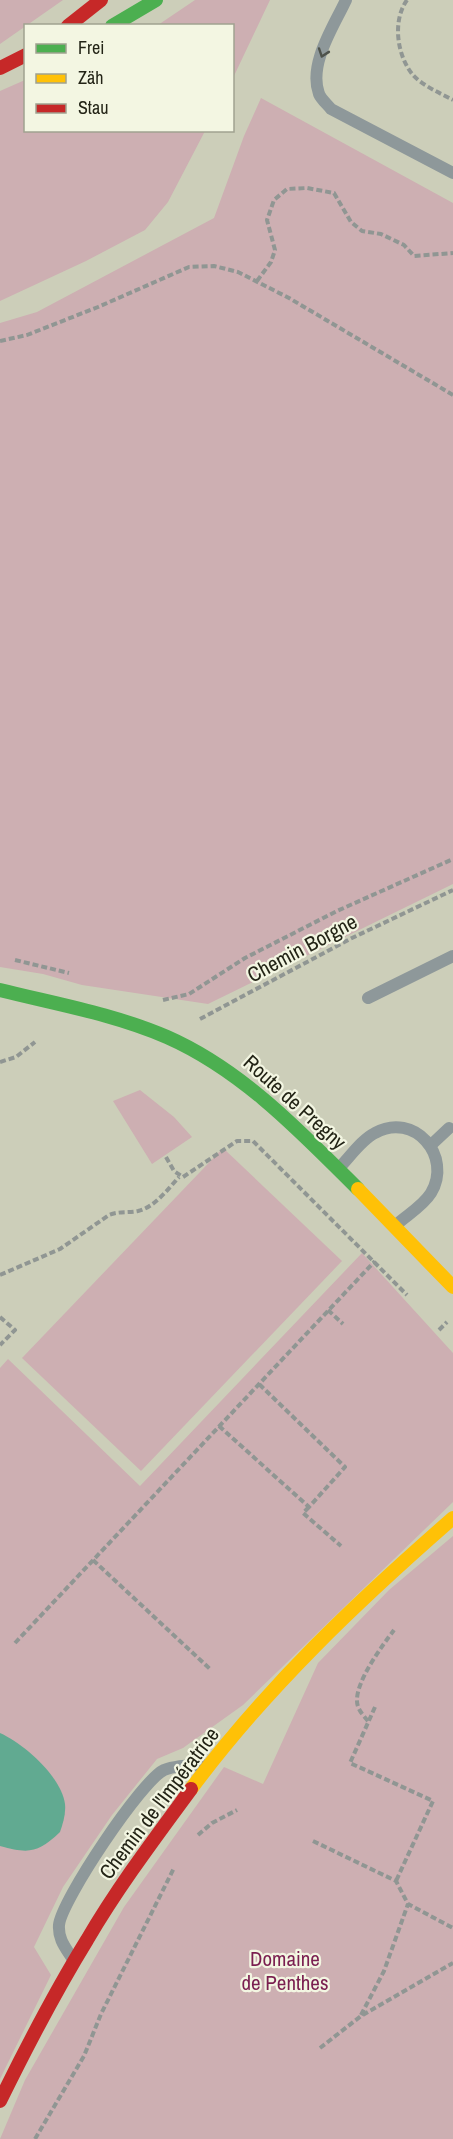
<svg xmlns="http://www.w3.org/2000/svg" width="453" height="2139" font-family="'Archivo Narrow',sans-serif">
<style>
.green{fill:#cdafb2}
.water{fill:#61aa91}
.lines{fill:none;stroke-linecap:round;stroke-linejoin:round}
.path{stroke:#909693;stroke-width:4;stroke-dasharray:6 3;stroke-linecap:butt}
.lane{stroke:#8e989a;stroke-width:12}
.fast{stroke:#4caf50;stroke-width:14}
.slow{stroke:#ffc107;stroke-width:14}
.jam{stroke:#c62828;stroke-width:14}
.oneway{stroke:#4e524b}
.labels{text-anchor:middle;dominant-baseline:central;stroke-width:4.5;stroke-linejoin:round;paint-order:stroke}
.street-label{font-size:21px;fill:#232416;stroke:#f3f6e2}
.park-label{font-size:21px;fill:#7a1f50;stroke:#f3f6e2}
</style>
<rect width="100%" height="100%" fill="#ccceb9"/>
<g class="green">
<polygon points="0,0 63,0 0,44"/>
<polygon points="195,0 270,0 233,78 232,26 158,25"/>
<polygon points="25,80 26,130 205,131 168,202 145,230 86,261 0,301 0,91"/>
<polygon points="261,98 453,203 453,884 208,1004 82,985 43,974 0,967 0,323 37,312 214,218 244,136"/>
<polygon points="140,1090 174,1117 192,1137 152,1164 113,1101"/>
<polygon points="223,1148 342,1261 141,1471 22,1358"/>
<polygon points="362,1253 453,1353 453,1502 243,1705 183,1748 157,1759 112,1815 63,1887 34,1947 51,1975 0,2079 0,1368 8,1359 140,1486"/>
<polygon points="453,1536 453,2139 0,2139 25,2080 124,1907 224,1767 263,1784 318,1663 389,1590"/>
</g>
<path class="water" d="M 0,1733 C 24,1744 61,1776 65,1804 C 66,1814 63,1823 60,1832 C 38,1853 29,1854 0,1846 Z"/>
<g class="lines">
<g class="path">
<path d="M 407,0 C 392,21 397,56 413,75 C 423,86 440,93 453,100"/>
<polyline points="257,281 271,262 275,250 267,220 274,200 287,189 307,188 334,193 351,222 362,231 381,234 404,245 414,256 453,253"/>
<polyline points="0,341 27,335 98,307 189,267 214,266 238,272 289,298 453,395"/>
<polyline points="15,960 69,973"/>
<polyline points="163,1000 189,994 245,958 337,911 453,859"/>
<polyline points="200,1019 352,938 453,890"/>
<polyline points="0,1062 16,1057 35,1042"/>
<polyline points="166,1157 174,1171 183,1177 237,1141 253,1141 407,1295"/>
<path d="M 0,1275 L 60,1249 L 109,1215 C 119,1211 128,1213 138,1211 C 155,1207 168,1189 179,1177"/>
<polyline points="328,1310 343,1324"/>
<polyline points="0,1317 15,1330 0,1345"/>
<polyline points="439,1330 447,1322"/>
<polyline points="219,1426 309,1507 345,1467 259,1384"/>
<polyline points="309,1507 303,1513 341,1546"/>
<polyline points="93,1560 210,1669"/>
<polyline points="15,1643 375,1261"/>
<polyline points="375,1707 350,1763 433,1801 396,1881"/>
<path d="M 368,1721 C 363,1715 357,1709 357,1701 C 356,1681 382,1646 394,1630"/>
<polyline points="198,1835 212,1823 237,1810"/>
<polyline points="313,1841 396,1881 408,1904 453,1928"/>
<polyline points="361,2015 384,1971 408,1904"/>
<polyline points="320,2048 361,2016 453,1963"/>
<polyline points="35,2139 84,2056 101,2014 174,1868"/>
</g>
<g class="lane">
<path d="M 346,0 C 334,26 308,64 319,94 C 321,99 327,104 331,109 L 453,173"/>
<polyline points="368,998 453,956"/>
<polyline points="431,1145 449,1128"/>
<path d="M 339,1168 C 350,1157 361,1140 375,1133 C 414,1111 453,1156 431,1193 C 423,1206 407,1215 396,1225"/>
<path d="M 72,1958 C 65,1947 58,1939 59,1925 C 61,1901 142,1780 164,1770 C 176,1765 193,1765 205,1765"/>
</g>
<g class="fast">
<polyline points="112,26 156,0"/>
<path d="M 0,990 C 56,1004 114,1014 167,1037 C 242,1070 301,1132 358,1189"/>
</g>
<g class="slow">
<polyline points="358,1189 453,1287"/>
<path d="M 191,1789 C 266,1688 358,1601 453,1518"/>
</g>
<g class="jam">
<polyline points="68,26 101,0"/>
<polyline points="0,68 26,55"/>
<path d="M 0,2101 C 27,2046 55,1992 87,1940 C 118,1887 155,1838 191,1789"/>
</g>
</g>
<defs><path id="oneway-chevron" d="M-2-3.5L2.5 0L-2 3.5" fill="none" stroke-width="1.6" stroke-linecap="round" stroke-linejoin="round" transform="scale(1.5)"/></defs>
<use class="oneway" href="#oneway-chevron" transform="translate(323 53) rotate(109)"/>
<g class="labels">
<g class="street-label">
<text transform="translate(302 948) rotate(-28)">Chemin Borgne</text>
<text transform="translate(295 1102) rotate(42)">Route de Pregny</text>
<text transform="translate(159 1803) rotate(-53)">Chemin de l'Impératrice</text>
</g>
<g class="park-label">
<text x="285" y="1958">Domaine<tspan x="285" dy="24">de Penthes</tspan></text>
</g>
</g>
<rect x="24" y="24" width="210" height="108" fill="#f3f6e2" stroke="#a0a290" stroke-width="1.5"/>
<rect x="36" y="44" width="30" height="9" fill="#4caf50" stroke="#a0a290" stroke-width="1.5"/>
<text x="78" y="54" font-size="18" fill="#232416">Frei</text>
<rect x="36" y="74" width="30" height="9" fill="#ffc107" stroke="#a0a290" stroke-width="1.5"/>
<text x="78" y="84" font-size="18" fill="#232416">Zäh</text>
<rect x="36" y="104" width="30" height="9" fill="#c62828" stroke="#a0a290" stroke-width="1.5"/>
<text x="78" y="114" font-size="18" fill="#232416">Stau</text>
</svg>
